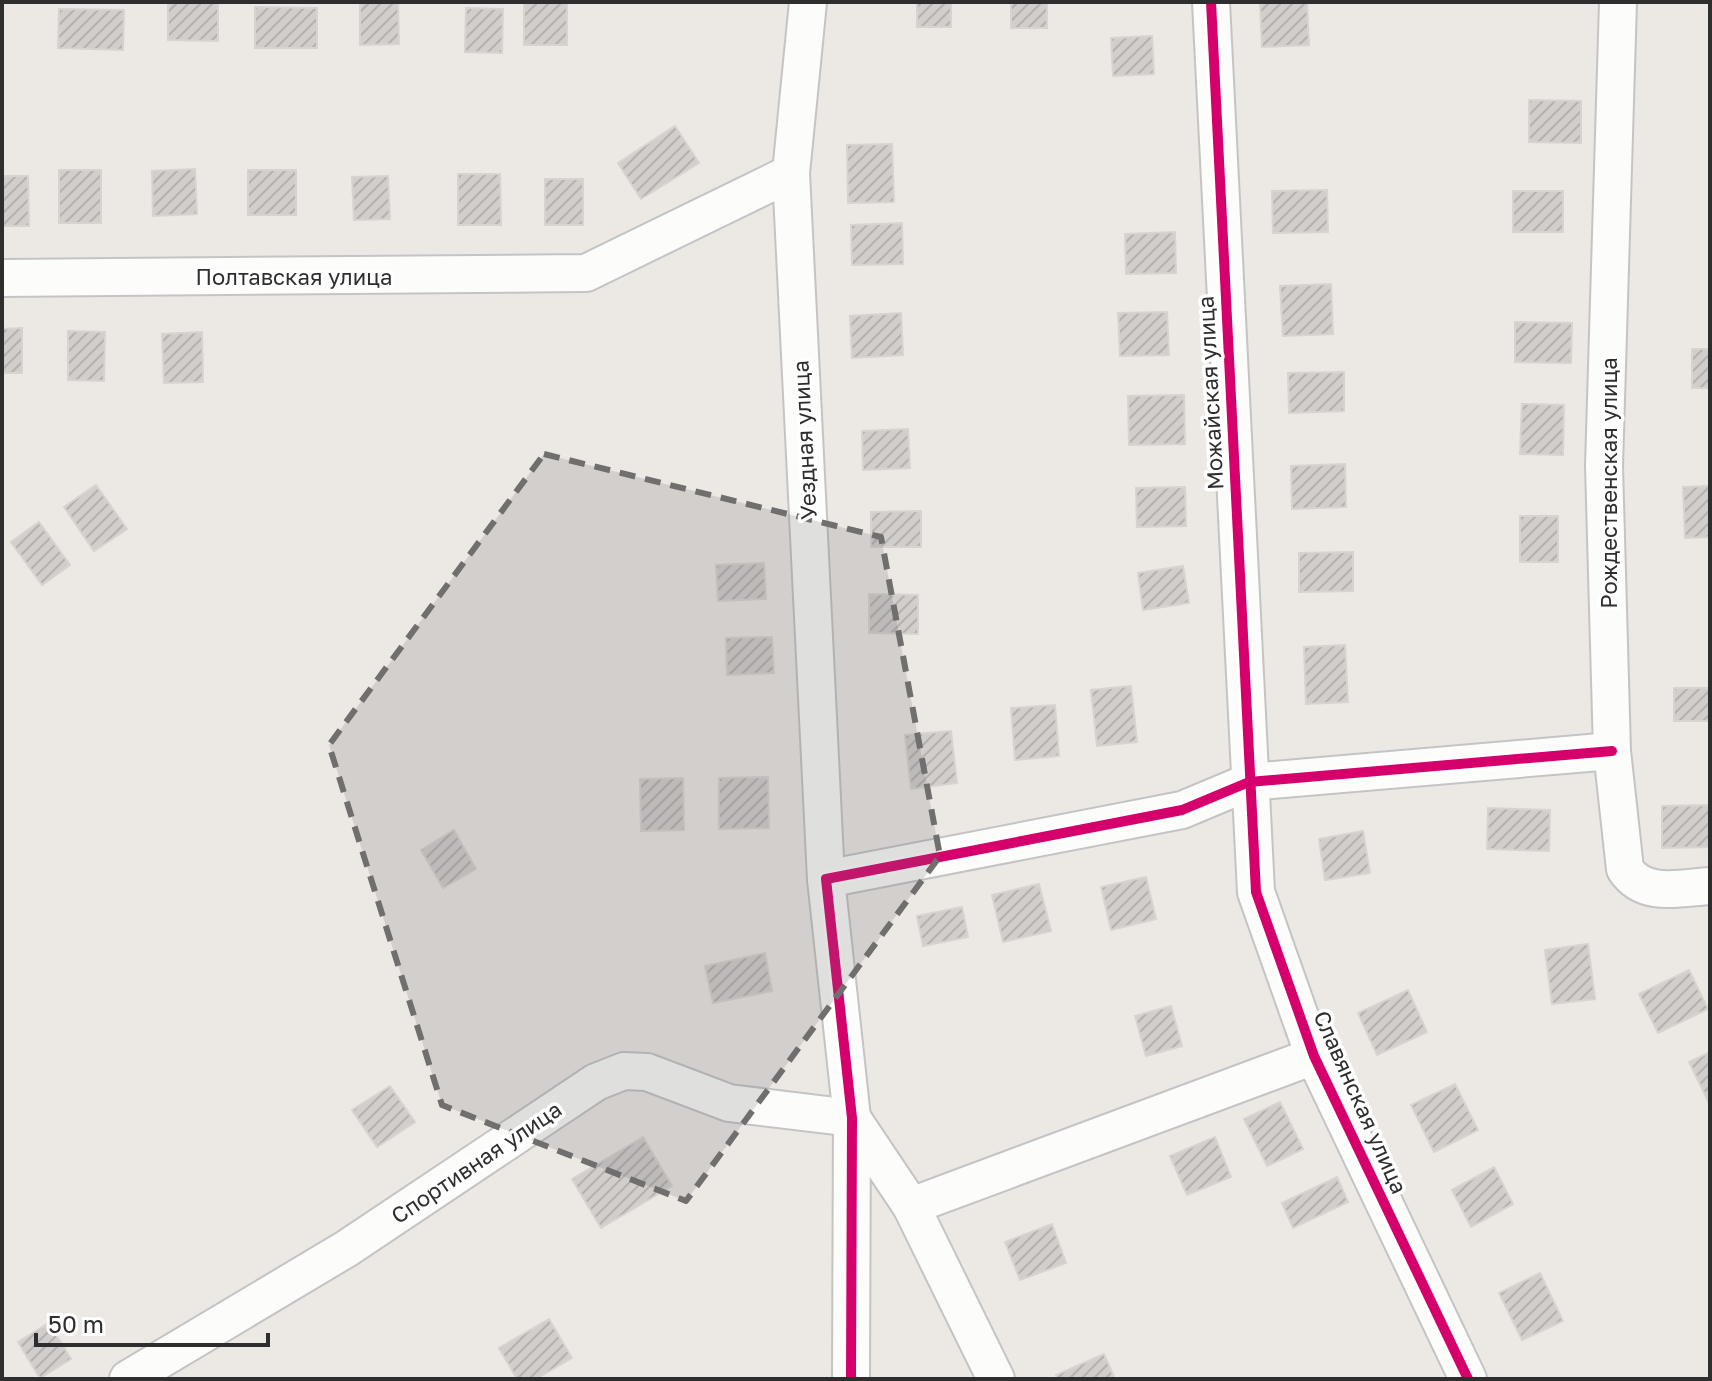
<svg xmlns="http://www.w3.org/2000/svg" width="1712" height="1381" font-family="'Golos Text',sans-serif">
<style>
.building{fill:url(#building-hatch);stroke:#d7d4d0;stroke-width:2}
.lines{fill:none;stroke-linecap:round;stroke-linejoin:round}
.minor-casing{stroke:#c5c4c5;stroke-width:40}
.minor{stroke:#fcfcfb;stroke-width:36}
.cycleway-casing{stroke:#fff;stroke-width:15}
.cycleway{stroke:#d6006c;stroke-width:10}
.marked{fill:#706f6e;fill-opacity:0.2;stroke:#706f6e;stroke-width:6;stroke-dasharray:16 10;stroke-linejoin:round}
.labels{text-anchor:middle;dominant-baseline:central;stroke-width:7;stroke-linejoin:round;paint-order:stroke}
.street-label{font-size:22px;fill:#2e2e2e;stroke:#fff}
</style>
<defs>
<pattern id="building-hatch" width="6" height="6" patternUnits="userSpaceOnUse" patternTransform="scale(2)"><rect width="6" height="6" fill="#d1cecb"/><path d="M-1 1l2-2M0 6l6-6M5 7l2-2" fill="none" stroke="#b4b1af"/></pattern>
</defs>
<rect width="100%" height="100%" fill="#ece8e4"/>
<g class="building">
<polygon points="168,2 218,2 218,41 168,40"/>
<polygon points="360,2 398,2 399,44 360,45"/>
<rect x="524" y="2" width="43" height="43"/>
<rect x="917" y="2" width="34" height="25"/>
<rect x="1011" y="2" width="36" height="26"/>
<polygon points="1307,2 1309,45 1262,47 1260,3"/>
<polygon points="255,7 317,8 317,48 255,48"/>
<polygon points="466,8 503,9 502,53 465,52"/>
<polygon points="59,9 124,10 123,50 58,48"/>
<polygon points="1152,36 1154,74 1113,76 1111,38"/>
<polygon points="1529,100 1581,101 1581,143 1529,142"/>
<polygon points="675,126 699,163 641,199 618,163"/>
<polygon points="892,144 894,202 848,203 847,145"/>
<polygon points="195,169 197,214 153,216 152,171"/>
<rect x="59" y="170" width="42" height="53"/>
<rect x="248" y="170" width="48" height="45"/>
<polygon points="458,174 500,174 501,225 458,225"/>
<polygon points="2,176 28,176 29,226 2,226"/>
<polygon points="388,176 390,219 354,220 352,177"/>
<rect x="545" y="179" width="38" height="46"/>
<polygon points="1327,190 1328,232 1273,233 1272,191"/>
<rect x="1513" y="191" width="50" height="41"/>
<polygon points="902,223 903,264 852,265 851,225"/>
<polygon points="1175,232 1176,273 1126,274 1125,234"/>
<polygon points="1331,284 1333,334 1283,336 1280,286"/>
<polygon points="1167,312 1169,355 1120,356 1118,313"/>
<polygon points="901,313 903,355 852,358 850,316"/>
<polygon points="1515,322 1572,323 1571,363 1515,362"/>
<polygon points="22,328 22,373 2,373 2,329"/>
<polygon points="68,331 105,332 104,381 68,380"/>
<polygon points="202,332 203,382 164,383 162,334"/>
<rect x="1692" y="349" width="18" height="39"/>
<polygon points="1344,372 1344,411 1289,413 1288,373"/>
<polygon points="1184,395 1185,444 1129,445 1128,396"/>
<polygon points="1522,404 1564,405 1563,455 1520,454"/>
<polygon points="908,429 910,468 863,470 862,431"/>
<polygon points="1345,464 1346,507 1292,509 1291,466"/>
<polygon points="96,485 127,529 94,551 64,507"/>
<polygon points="1710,486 1710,537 1685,538 1683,487"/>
<polygon points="1185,487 1186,526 1137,527 1136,488"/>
<polygon points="921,511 921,547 871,547 871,512"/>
<rect x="1520" y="516" width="38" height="46"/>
<polygon points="39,522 70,565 42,585 11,542"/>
<polygon points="1353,552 1353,591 1299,592 1299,553"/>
<polygon points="764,563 766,599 718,601 716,565"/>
<polygon points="1183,566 1189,603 1143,610 1138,573"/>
<polygon points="869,594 918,595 918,634 869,633"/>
<polygon points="772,637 774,673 727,675 726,638"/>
<polygon points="1345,645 1348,702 1306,704 1304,647"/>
<polygon points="1131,686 1137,742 1097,746 1091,690"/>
<rect x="1674" y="688" width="36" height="33"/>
<polygon points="1055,705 1059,756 1015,760 1011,708"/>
<polygon points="951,731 957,783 911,789 905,735"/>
<polygon points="768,777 769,828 719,829 719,778"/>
<polygon points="683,778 684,830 641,831 640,779"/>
<polygon points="1710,805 1710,847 1662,848 1662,806"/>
<polygon points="1488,808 1550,810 1549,851 1487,849"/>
<polygon points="454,830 476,869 443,888 421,850"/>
<polygon points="1363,831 1370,873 1325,880 1319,839"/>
<polygon points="1146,877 1156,919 1111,930 1101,887"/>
<polygon points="1039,884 1051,931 1003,942 992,895"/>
<polygon points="962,907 968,937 923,946 917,916"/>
<polygon points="1588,944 1595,999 1552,1004 1545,950"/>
<polygon points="765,953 772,991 713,1003 705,966"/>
<polygon points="1689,970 1708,1009 1658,1033 1639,994"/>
<polygon points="1408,990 1427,1032 1377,1055 1358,1013"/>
<polygon points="1171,1006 1182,1046 1146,1056 1135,1016"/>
<polygon points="1710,1052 1710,1105 1689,1062"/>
<polygon points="1455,1084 1478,1130 1434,1152 1411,1105"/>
<polygon points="390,1086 415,1122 377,1147 352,1110"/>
<polygon points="1280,1102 1303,1149 1267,1166 1244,1119"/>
<polygon points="643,1137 672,1186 601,1228 572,1179"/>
<polygon points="1215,1137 1231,1177 1187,1195 1170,1156"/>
<polygon points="1494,1167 1513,1204 1471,1227 1452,1190"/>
<polygon points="1337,1177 1348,1202 1293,1228 1282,1203"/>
<polygon points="1052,1224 1066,1263 1020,1280 1005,1242"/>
<polygon points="1540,1273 1563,1321 1522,1340 1499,1293"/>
<polygon points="549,1319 572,1358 536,1379 517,1379 499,1348"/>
<polygon points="49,1323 71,1359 40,1378 18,1342"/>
<polygon points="1104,1354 1115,1379 1057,1379 1056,1375"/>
</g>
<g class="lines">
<defs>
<g id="minor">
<polyline points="808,2 791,173 826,879"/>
<polyline points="1211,2 1256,892 1314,1056 1468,1379"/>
<path d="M 1618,2 L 1604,466 L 1612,751 L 1625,869 C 1644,898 1679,888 1710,886"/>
<polyline points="2,278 586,273 791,173"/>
<polyline points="911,1206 1314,1056"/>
<polyline points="128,1379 346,1249 596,1082 624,1071 647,1072 729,1103 852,1118 911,1206 996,1379"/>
<polyline points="851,1379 852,1118 826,879 1182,810 1249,782 1612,751"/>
</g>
</defs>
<use href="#minor" class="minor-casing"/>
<use href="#minor" class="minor"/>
<defs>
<g id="cycleway">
<polyline points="1211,2 1256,892 1314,1056 1468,1379"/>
<polyline points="851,1379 852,1118 826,879 1182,810 1249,782 1612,751"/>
</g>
</defs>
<use href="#cycleway" class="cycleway-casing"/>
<use href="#cycleway" class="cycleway"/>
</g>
<path class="marked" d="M 544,454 L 881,537 L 940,856 L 686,1201 L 442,1105 L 329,745 Z"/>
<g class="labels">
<g class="street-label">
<text x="294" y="276">Полтавская улица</text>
<text transform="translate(1210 393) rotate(-93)">Можайская улица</text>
<text transform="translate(804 440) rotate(-93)">Уездная улица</text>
<text transform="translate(1608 483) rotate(-90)">Рождественская улица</text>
<text transform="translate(1361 1102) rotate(66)">Славянская улица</text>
<text transform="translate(476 1162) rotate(-34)">Спортивная улица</text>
</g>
</g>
<rect width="1712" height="1381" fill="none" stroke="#2e2e2e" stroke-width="8"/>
<path d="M36 1333v12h232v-12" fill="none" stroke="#2e2e2e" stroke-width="4"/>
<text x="48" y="1333" font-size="24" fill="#2e2e2e" stroke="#ffffff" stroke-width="6" paint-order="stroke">50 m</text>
</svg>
